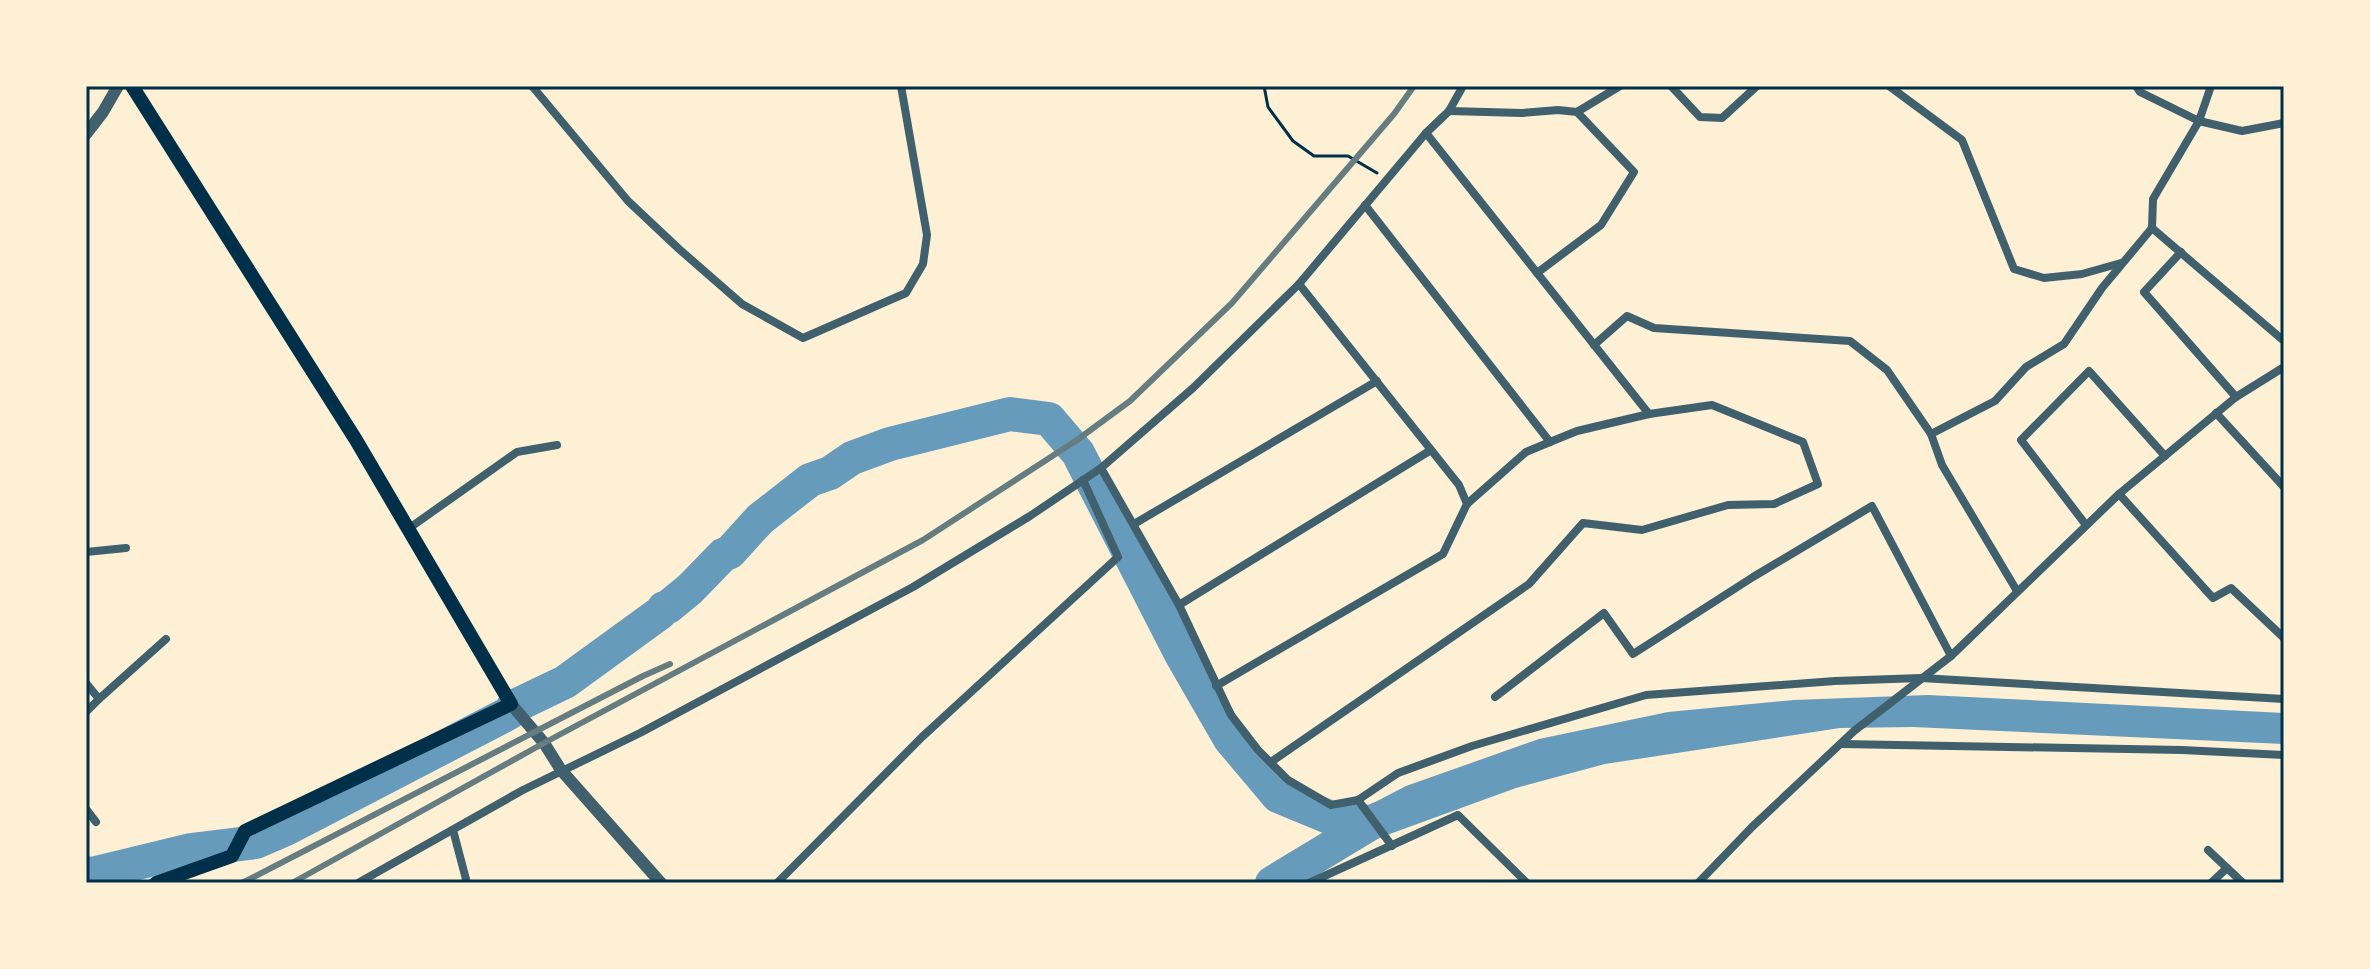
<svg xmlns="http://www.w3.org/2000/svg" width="2370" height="969" font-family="'PT Sans Narrow',sans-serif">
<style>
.water{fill:#669bbc}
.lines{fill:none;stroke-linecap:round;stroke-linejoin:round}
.river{stroke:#669bbc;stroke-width:34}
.path{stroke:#003049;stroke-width:3}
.minor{stroke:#3f606c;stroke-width:8}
.tertiary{stroke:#3f606c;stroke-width:12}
.secondary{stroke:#003049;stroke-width:14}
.rail{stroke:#657d81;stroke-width:6}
.neatline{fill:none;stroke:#003049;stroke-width:3}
</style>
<rect width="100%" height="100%" fill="#fdf0d5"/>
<polygon class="water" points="1928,695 2284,713 2284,744 1913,727 1840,728 1605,764 1516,788 1376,839 1364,837 1353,824 1354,813 1406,786 1539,739 1668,712 1794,700"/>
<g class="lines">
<g class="river">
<polyline points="86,873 92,874 191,850 256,842 286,829 509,713 513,707 565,682 660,613 664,608 668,607 690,589 723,555 730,552 760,519 810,480 830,473 852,458 890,444 1010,414 1049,419 1078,453 1181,654 1230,739 1278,796 1336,820 1373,822"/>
<polyline points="1272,883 1378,819"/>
</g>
<polyline class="path" points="1264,86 1268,107 1293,141 1314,156 1348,156 1377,173"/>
<g class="minor">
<polyline points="532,86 628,201 679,249 742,304 803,338 906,293 923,264 927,235 901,86"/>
<polyline points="1671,86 1700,117 1722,118 1757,86"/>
<polyline points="1889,86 1962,140 2014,269 2044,278 2082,274 2121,263"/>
<polyline points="2136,86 2140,92 2199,121 2242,131 2284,123"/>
<polyline points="1449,111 1522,113 1558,110 1577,112 1620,86"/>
<polyline points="1426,133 1649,414"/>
<polyline points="1365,205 1550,442"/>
<polyline points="2152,228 2284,341"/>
<polyline points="2181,252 2144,292 2236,397"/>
<polyline points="1537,273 1601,225 1634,172 1577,112"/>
<polyline points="1299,284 1459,485 1467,504"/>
<polyline points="1594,345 1627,316 1654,328 1850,341 1887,370 1931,434"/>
<polyline points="2216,413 2284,487"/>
<polyline points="1101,468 1179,605 1231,715 1258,750 1288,780 1331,805 1358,800 1398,773 1472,746 1646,695 1835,681 1921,678 2284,699"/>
<polyline points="2119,494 2213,598 2231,588 2284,638"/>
<polyline points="1134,524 1377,381"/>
<polyline points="2086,525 2021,440 2089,371 2165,456"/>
<polyline points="408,529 517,452 557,445"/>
<polyline points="86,552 126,548"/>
<polyline points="2017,591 1942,465 1931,434 1995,401 2026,367 2064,344 2102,288 2152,228 2153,199 2199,121 2211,86"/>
<polyline points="1179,605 1431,450"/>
<polyline points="86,683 99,699 86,712"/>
<polyline points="1216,686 1443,554 1467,504 1526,452 1550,442 1577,431 1649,414 1712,405 1803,442 1818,484 1774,504 1728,505 1642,530 1583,523 1529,584 1271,762"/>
<polyline points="1495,697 1604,613 1633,654 1753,577 1872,506 1951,656"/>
<polyline points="99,699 166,639"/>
<polyline points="1842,744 2182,750 2284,755"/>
<polyline points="1358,800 1392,846"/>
<polyline points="86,809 96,822"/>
<polyline points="453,830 467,883"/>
<polyline points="2208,850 2243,883"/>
<polyline points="358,883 523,790 640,733 913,587 1030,516 1101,468 1193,388 1299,284 1426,133 1449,111 1463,86"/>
<polyline points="777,883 922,737 1118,557 1083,480"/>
<polyline points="1309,883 1458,815 1527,883"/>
<polyline points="1698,883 1752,827 1854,731 1951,656 2119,494 2236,397 2284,367"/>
<polyline points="2211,883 2227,868"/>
</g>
<g class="tertiary">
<polyline points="86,134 103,112 118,86"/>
<polyline points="511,704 544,743 561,770 661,883"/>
</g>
<polyline class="secondary" points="132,86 356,440 511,704 245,831 232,856 156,883"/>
<g class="rail">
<polyline points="242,883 643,676 670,664"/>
<polyline points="292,883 544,743 923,540 1077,440 1130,401 1232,303 1394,114 1414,86"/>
</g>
</g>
<rect width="2370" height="969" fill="none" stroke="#fdf0d5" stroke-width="176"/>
<rect x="88" y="88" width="2194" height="793" class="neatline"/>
</svg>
